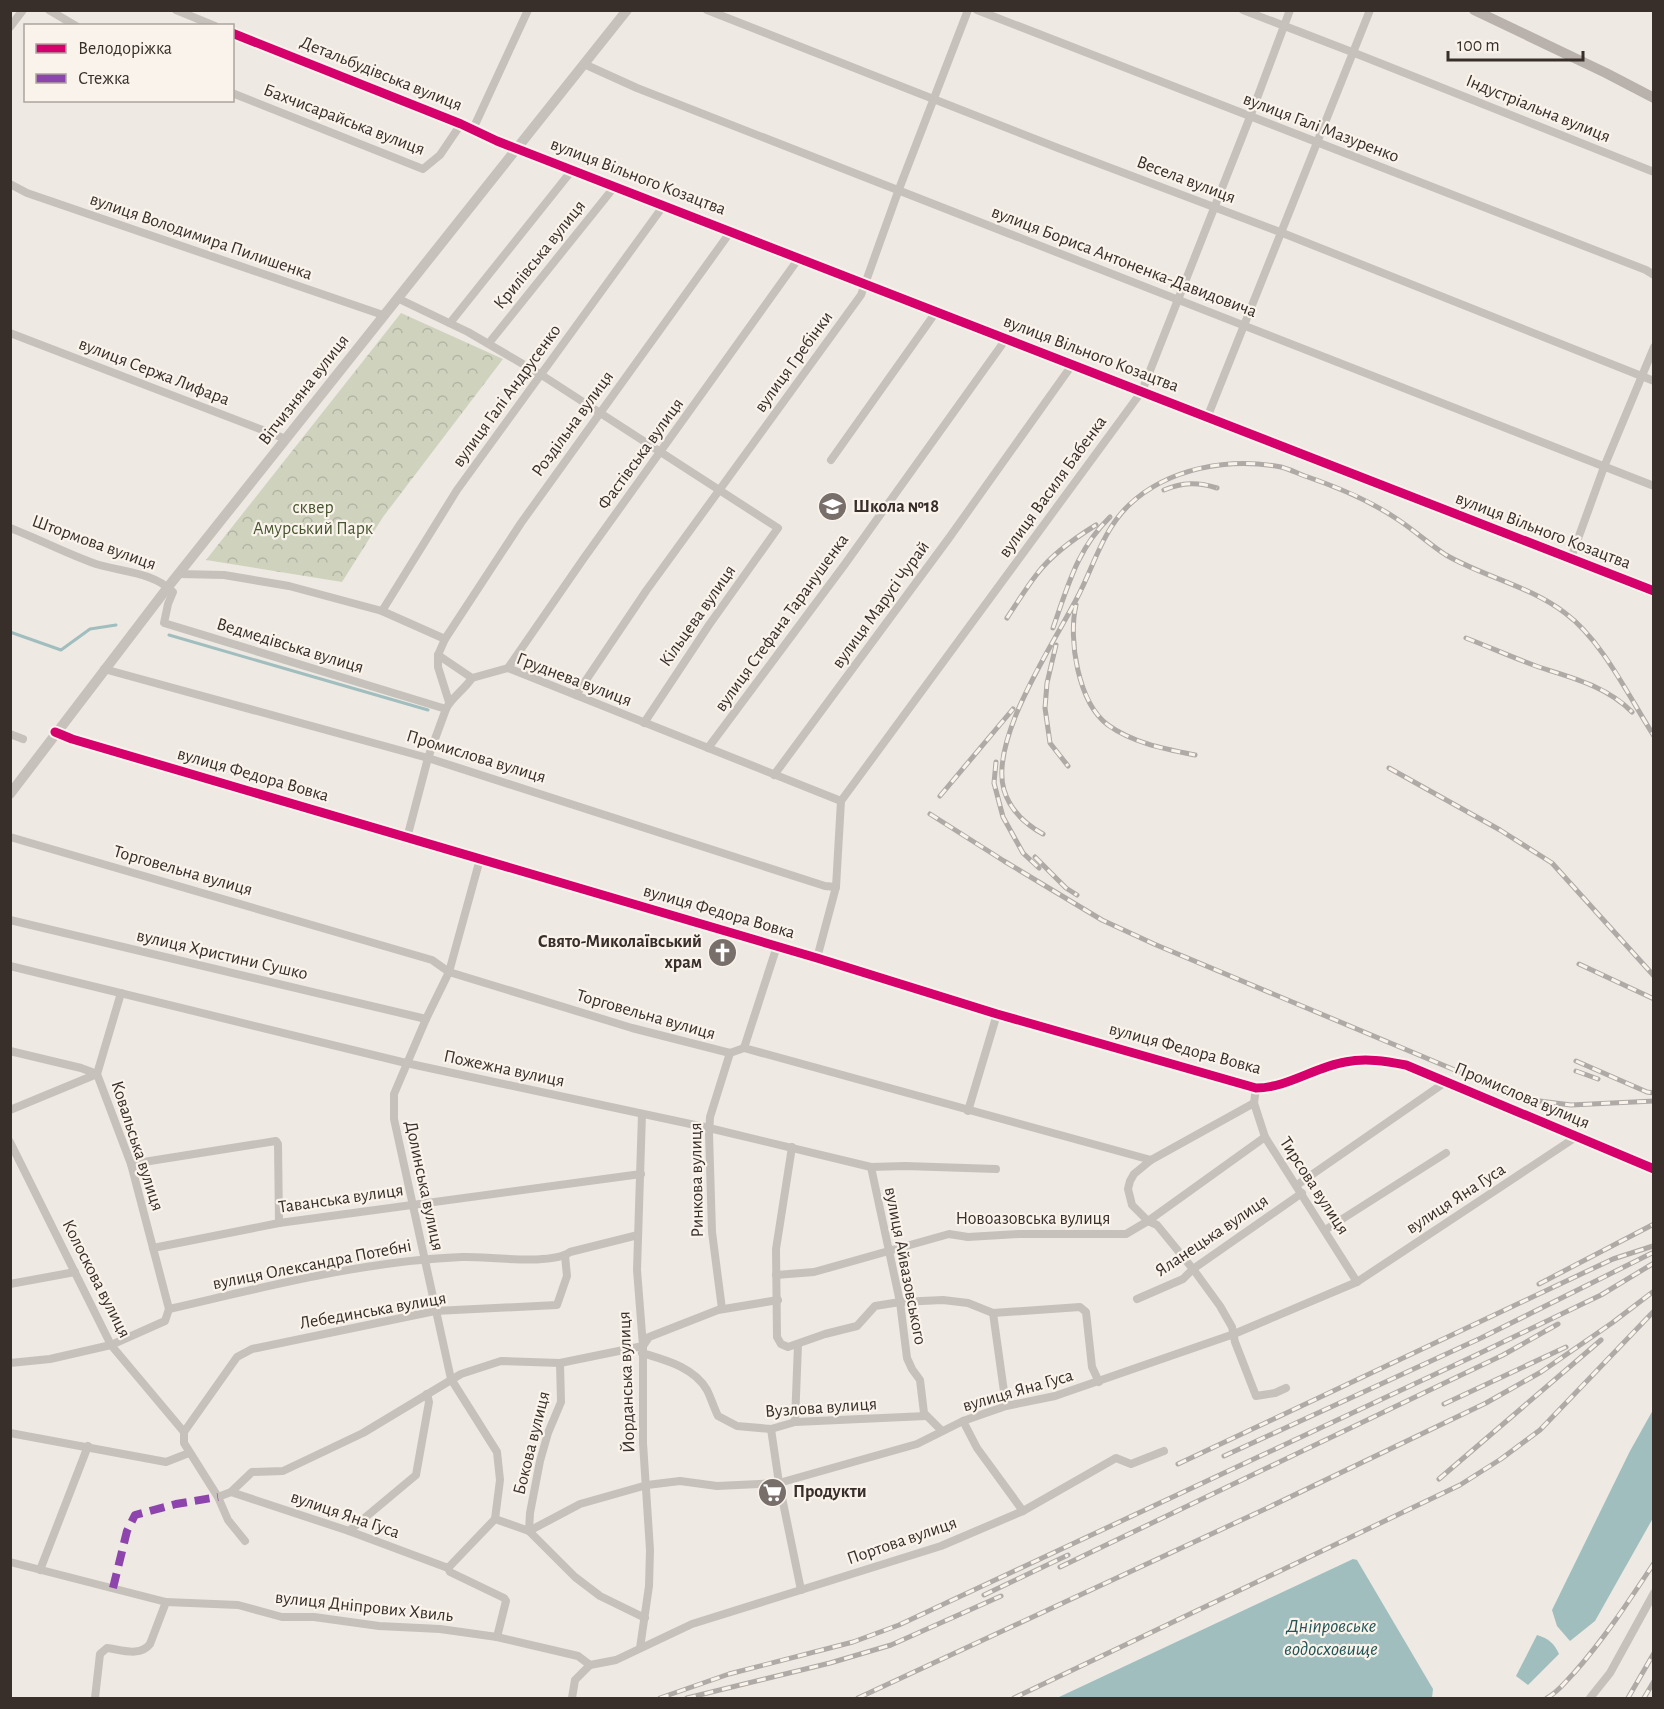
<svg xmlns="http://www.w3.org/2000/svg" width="1664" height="1709" font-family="'Alegreya Sans',sans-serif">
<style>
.forest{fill:url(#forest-crowns)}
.water{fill:#a0bebe}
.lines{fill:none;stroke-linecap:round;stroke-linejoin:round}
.stream{stroke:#a0bebe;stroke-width:3}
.minor{stroke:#c7c1bc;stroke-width:8}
.tertiary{stroke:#c7c1bc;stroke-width:10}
.secondary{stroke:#b8b1ac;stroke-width:10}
.rail-casing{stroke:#afaaa6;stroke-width:5}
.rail{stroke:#f9f3eb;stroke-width:3;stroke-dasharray:9;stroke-linecap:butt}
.quiet{stroke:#8e44ad;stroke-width:8;stroke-dasharray:15 8;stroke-linecap:butt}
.cycleway-casing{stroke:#f9f3eb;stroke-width:13}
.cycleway{stroke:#d6006c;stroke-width:9}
.labels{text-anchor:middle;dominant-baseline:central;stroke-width:4.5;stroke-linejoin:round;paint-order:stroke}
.street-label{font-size:18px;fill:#382e2a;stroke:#f9f3eb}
.poi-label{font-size:18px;font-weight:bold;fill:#382e2a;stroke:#f9f3eb;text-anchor:start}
.park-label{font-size:18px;fill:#47552f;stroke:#f9f3eb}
.water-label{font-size:20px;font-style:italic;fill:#215558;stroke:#f9f3eb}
</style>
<defs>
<pattern id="forest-crowns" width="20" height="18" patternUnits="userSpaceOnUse" patternTransform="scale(1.5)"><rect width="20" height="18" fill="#cfd3be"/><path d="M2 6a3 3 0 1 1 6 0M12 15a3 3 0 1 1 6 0" fill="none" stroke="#b2b5a3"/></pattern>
</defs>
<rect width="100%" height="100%" fill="#eee9e3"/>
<polygon class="forest" points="401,313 503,359 383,517 342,582 206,560"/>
<g class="water">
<polygon points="1653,1410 1653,1518 1595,1621 1570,1641 1557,1626 1552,1610 1630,1451"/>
<polygon points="1353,1559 1357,1560 1433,1689 1432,1698 1057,1698"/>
<path d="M 1537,1635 C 1549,1639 1554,1643 1559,1654 L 1528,1685 L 1516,1676 Z"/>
</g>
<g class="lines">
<g class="stream">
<polyline points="10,632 61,650 90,629 116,625"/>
<polyline points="169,635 428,710"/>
</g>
<g class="minor">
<polyline points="49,10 76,26"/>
<polyline points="176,10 215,26"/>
<polyline points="707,10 1058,148 1280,232 1654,381"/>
<polyline points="977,10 1646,270 1654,275"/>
<polyline points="1243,10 1352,52 1654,172"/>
<polyline points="10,27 23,10"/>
<polyline points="232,33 461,124 497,141 1654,591"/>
<polyline points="584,64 637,88 1654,486"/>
<polyline points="232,93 423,169 440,155 461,124"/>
<polyline points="473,129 528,10"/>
<polyline points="10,184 27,193 383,315"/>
<polyline points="397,298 468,332 540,374 778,528 709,625 644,723"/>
<polyline points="450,323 573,169"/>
<polyline points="10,333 286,439"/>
<polyline points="489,343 615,186"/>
<polyline points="1207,418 1370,10"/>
<polyline points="831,460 936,312"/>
<path d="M 10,528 C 39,539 67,554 96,564 C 122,572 153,572 173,592 L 168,604 L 164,623 L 446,709"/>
<polyline points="1571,558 1604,467 1654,347"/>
<polyline points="179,574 224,575 289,586 382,611 445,639 438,655 472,678 508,668 841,801"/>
<polyline points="382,611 457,490 664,205"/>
<polyline points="445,639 521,523 731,231"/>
<polyline points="438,655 438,667 449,702"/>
<polyline points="508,668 584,558 799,258"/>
<polyline points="104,669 428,758 825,886 836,887"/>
<polyline points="576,695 646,591 861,295 899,189 968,10"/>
<polyline points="10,734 23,739"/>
<polyline points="708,748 845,564 1006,339"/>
<polyline points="774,775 949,538 1072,365"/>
<polyline points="10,837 432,960 449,972 632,1028 730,1053 744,1048 1151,1160 1254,1103 1256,1088"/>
<path d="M 407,838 L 428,758 L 446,709 C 451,698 464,690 472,678"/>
<polyline points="480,859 449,972 426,1019 394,1094 394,1119 451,1379 497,1452 500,1480 495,1519"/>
<polyline points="10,920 426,1019"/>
<polyline points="817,958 836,887 841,801 1142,391 1250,117 1290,10"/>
<polyline points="10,966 406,1063 709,1128 871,1167 905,1166 996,1169"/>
<polyline points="121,993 97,1074 131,1164 169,1309"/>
<polyline points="744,1048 777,946"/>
<polyline points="10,1051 81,1068 97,1074"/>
<polyline points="1254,1103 1265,1137 1357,1282"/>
<polyline points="10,1110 97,1074"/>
<polyline points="968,1111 997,1014"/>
<polyline points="10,1142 111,1345 184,1432 184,1443 218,1497 228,1520 245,1541"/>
<polyline points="792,1147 776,1249 777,1337 781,1344 788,1347 825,1334 857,1326 875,1306 900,1302 943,1300 968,1303 993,1313 1080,1307 1086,1312 1092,1367 1099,1382"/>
<polyline points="1151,1160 1134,1174 1130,1181 1128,1189 1132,1205 1148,1221 1157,1225 1193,1269 1220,1306 1232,1327 1235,1342 1256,1396 1275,1393 1286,1388"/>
<polyline points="131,1164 276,1141 278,1144 279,1223"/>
<polyline points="871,1167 900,1302 907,1358 912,1369 920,1380 924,1413 942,1431"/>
<polyline points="1297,1185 1447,1081"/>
<polyline points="1325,1230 1446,1153"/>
<polyline points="153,1248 279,1223 641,1174"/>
<polyline points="776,1275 814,1272 949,1234 968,1237 1019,1234 1126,1234 1148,1221 1265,1137"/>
<polyline points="10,1284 75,1272"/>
<polyline points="1137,1299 1183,1279 1193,1269 1302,1193"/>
<path d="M 169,1309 C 265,1287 363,1261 462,1257 C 487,1256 551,1266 570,1252 L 638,1235"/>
<polyline points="722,1309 712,1232 709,1133 710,1117 730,1053"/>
<polyline points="993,1313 1006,1406"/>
<path d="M 642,1353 C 665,1360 694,1367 707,1390 C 711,1398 714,1408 718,1416 L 737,1426 L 771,1429 L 795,1422 L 926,1416"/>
<polyline points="10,1363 50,1359 111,1345 165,1321 169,1309"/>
<polyline points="560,1363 561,1402 548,1433 540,1461 530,1513 529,1531 575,1577 600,1596 645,1618"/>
<polyline points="963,1421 977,1448 1023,1511"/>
<polyline points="795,1422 798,1344"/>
<polyline points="771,1429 779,1483 801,1590"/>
<polyline points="184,1432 237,1357 252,1349 435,1311 557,1305 567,1276 565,1256"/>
<polyline points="10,1433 166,1462 189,1453"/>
<polyline points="231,1492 349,1531 448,1568 495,1519 529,1531 580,1504 647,1485 680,1481 717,1486 779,1483 917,1444 963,1421 1006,1406 1055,1396 1234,1334 1357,1282 1576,1137"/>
<polyline points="218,1497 231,1492 252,1472 283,1471 363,1433 461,1374 501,1361 560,1363 643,1346 649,1337 718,1310 778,1300"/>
<polyline points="349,1531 416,1475 429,1402 427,1394"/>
<polyline points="10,1562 166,1602 238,1605 282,1617 314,1617 379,1626 440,1629 497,1637 578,1656 590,1665 616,1660 692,1624 941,1546 1023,1511 1116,1458 1131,1464 1164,1451"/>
<polyline points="448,1568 450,1572 504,1598 506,1601 497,1637"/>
<polyline points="40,1570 88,1446"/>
<polyline points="640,1648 649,1586 650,1550 643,1443 643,1346 637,1270 642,1114"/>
<path d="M 95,1698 L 100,1654 L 107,1648 C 122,1650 140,1657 150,1644 L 166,1602"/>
<polyline points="572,1698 575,1680 590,1665"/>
<polyline points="1590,1698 1610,1673 1654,1593"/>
</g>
<g class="tertiary">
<path d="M 55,732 L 72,739 L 817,958 L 997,1014 L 1256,1088 C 1287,1088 1315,1067 1345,1062 C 1366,1058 1385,1061 1406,1065 L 1654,1169"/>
<polyline points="10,794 168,587 627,10"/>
</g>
<polyline class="secondary" points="1474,10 1606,73 1654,98"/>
<defs>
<g id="rail">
<path d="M 1164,490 C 1183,482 1198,482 1217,488"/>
<path d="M 1076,605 C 1068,639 1078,703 1108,725 C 1133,743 1165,749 1195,755"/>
<path d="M 1007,618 C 1017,603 1026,588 1037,574 C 1052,554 1075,538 1096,525"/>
<path d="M 1053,628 C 1068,586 1077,549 1110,517"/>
<path d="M 1466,638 C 1489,647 1512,657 1536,666 C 1571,678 1605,685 1632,712"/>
<polyline points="1056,645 1047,683 1045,708 1050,743 1068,766"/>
<polyline points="996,762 994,783 1003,817 1023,853 1039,868"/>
<polyline points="1389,768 1500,830 1552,863 1654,976"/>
<polyline points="940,796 1013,709"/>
<polyline points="930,814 1004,861 1102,920 1154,944 1524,1099 1571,1105 1654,1101"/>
<path d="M 1043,834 C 1025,824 1010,810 1004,790 C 989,739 1054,643 1077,598 C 1094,566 1102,531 1129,505 C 1168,468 1229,457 1281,467 C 1289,469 1297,473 1305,476 C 1337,487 1369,500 1397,519 C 1414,530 1429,544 1446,555 C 1484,577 1530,586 1565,613 C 1602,640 1629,697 1654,736"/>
<polyline points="1035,857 1066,888 1077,895"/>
<polyline points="1579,964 1654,999"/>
<polyline points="1576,1061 1647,1092 1654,1093"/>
<polyline points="1576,1071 1598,1079"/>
<polyline points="1539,1284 1654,1224"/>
<polyline points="1444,1404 1566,1347"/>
<polyline points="1224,1456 1481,1338 1652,1253"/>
<polyline points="1178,1464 1613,1259 1653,1246"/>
<polyline points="1439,1479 1601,1340"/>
<polyline points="1060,1567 1503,1355 1558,1324"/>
<polyline points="984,1595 1068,1555"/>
<polyline points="660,1698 729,1674 853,1642 899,1625 1474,1356 1601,1295 1654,1263"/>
<polyline points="687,1698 830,1663 891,1645 1001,1596"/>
<polyline points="858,1698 1263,1510 1486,1403 1541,1372 1612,1323 1654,1291"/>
<polyline points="1014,1698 1460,1485 1501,1459 1540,1430 1654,1311"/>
<path d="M 1547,1698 C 1558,1692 1565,1682 1574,1673 C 1604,1639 1629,1601 1654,1563"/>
<polyline points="1628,1698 1654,1653"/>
<polyline points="1644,1698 1654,1681"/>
</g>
</defs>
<use href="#rail" class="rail-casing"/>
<use href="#rail" class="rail"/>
<polyline class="quiet" points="113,1588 127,1531 135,1515 176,1504 218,1497"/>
<defs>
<g id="cycleway">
<polyline points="232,33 461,124 497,141 1654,591"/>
<path d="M 55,732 L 72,739 L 817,958 L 997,1014 L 1256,1088 C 1287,1088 1315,1067 1345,1062 C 1366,1058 1385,1061 1406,1065 L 1654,1169"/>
</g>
</defs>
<use href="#cycleway" class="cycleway-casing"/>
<use href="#cycleway" class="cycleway"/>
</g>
<defs>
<symbol id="school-disc" viewBox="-11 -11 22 22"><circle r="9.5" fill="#786f6b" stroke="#f9f3eb"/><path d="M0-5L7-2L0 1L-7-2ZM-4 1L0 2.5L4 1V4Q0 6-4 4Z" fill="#fff"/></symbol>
<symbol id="church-disc" viewBox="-11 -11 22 22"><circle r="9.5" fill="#786f6b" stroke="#f9f3eb"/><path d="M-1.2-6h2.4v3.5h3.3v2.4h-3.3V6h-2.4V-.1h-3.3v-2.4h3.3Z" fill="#fff"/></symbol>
<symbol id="supermarket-disc" viewBox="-11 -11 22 22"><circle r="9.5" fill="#786f6b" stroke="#f9f3eb"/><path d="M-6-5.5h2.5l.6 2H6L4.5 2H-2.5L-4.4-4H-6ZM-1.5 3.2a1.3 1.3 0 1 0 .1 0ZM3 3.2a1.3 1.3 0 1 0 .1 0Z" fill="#fff"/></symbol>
</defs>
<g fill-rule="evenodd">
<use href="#school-disc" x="816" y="490" width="33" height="33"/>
<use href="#church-disc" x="706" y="936" width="33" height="33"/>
<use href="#supermarket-disc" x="756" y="1476" width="33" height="33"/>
</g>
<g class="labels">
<g class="street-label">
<text transform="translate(381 74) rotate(22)">Детальбудівська вулиця</text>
<text transform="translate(1538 109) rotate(22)">Індустріальна вулиця</text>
<text transform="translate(344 120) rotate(21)">Бахчисарайська вулиця</text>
<text transform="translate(1321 128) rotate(21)">вулиця Галі Мазуренко</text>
<text transform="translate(638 177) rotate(21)">вулиця Вільного Козацтва</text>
<text transform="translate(1186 180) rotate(21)">Весела вулиця</text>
<text transform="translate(201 237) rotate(19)">вулиця Володимира Пилишенка</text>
<text transform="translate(540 255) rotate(-51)">Крилівська вулиця</text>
<text transform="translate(1124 262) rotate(21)">вулиця Бориса Антоненка-Давидовича</text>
<text transform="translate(1091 354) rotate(21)">вулиця Вільного Козацтва</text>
<text transform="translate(794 362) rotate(-54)">вулиця Гребінки</text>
<text transform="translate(154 372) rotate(21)">вулиця Сержа Лифара</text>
<text transform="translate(304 390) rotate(-52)">Вітчизняна вулиця</text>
<text transform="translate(507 396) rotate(-54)">вулиця Галі Андрусенко</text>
<text transform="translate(573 424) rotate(-54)">Роздільна вулиця</text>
<text transform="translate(641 454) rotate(-54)">Фастівська вулиця</text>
<text transform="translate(1053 487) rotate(-54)">вулиця Василя Бабенка</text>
<text transform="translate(1543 531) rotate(21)">вулиця Вільного Козацтва</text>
<text transform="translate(94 543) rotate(20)">Штормова вулиця</text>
<text transform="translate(881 605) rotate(-54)">вулиця Марусі Чурай</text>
<text transform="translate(698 616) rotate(-55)">Кільцева вулиця</text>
<text transform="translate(782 623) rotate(-54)">вулиця Стефана Таранушенка</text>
<text transform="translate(290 646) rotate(17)">Ведмедівська вулиця</text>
<text transform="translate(574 680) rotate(21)">Груднева вулиця</text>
<text transform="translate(476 757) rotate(17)">Промислова вулиця</text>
<text transform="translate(253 775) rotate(16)">вулиця Федора Вовка</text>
<text transform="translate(183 871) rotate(16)">Торговельна вулиця</text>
<text transform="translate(719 912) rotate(16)">вулиця Федора Вовка</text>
<text transform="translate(222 955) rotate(13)">вулиця Христини Сушко</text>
<text transform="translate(646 1015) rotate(16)">Торговельна вулиця</text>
<text transform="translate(1185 1049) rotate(15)">вулиця Федора Вовка</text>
<text transform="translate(504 1069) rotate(12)">Пожежна вулиця</text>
<text transform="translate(1522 1096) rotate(23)">Промислова вулиця</text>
<text transform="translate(137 1146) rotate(72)">Ковальська вулиця</text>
<text transform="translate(697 1180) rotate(-91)">Ринкова вулиця</text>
<text transform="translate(424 1186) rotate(78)">Долинська вулиця</text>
<text transform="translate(1314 1186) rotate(57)">Тирсова вулиця</text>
<text transform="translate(341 1199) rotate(-8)">Таванська вулиця</text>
<text transform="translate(1456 1199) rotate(-33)">вулиця Яна Гуса</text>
<text x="1033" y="1219">Новоазовська вулиця</text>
<text transform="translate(1212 1236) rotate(-34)">Яланецька вулиця</text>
<text transform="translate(312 1265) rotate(-11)">вулиця Олександра Потебні</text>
<text transform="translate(905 1266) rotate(79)">вулиця Айвазовського</text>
<text transform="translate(96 1279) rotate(63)">Колоскова вулиця</text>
<text transform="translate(373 1311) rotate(-10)">Лебединська вулиця</text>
<text transform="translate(627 1382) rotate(-92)">Йорданська вулиця</text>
<text transform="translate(1018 1391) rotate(-16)">вулиця Яна Гуса</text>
<text transform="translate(821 1408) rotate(-4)">Вузлова вулиця</text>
<text transform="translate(532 1443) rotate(-76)">Бокова вулиця</text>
<text transform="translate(345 1515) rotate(19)">вулиця Яна Гуса</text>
<text transform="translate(902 1541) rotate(-19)">Портова вулиця</text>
<text transform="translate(364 1607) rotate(6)">вулиця Дніпрових Хвиль</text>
</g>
<g class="poi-label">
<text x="853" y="507">Школа №18</text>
<text x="702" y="942" text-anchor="end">Свято-Миколаївський<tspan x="702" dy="21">храм</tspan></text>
<text x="793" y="1492">Продукти</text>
</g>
<g class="park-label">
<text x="313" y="508">сквер<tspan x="313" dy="21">Амурський Парк</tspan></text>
</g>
<g class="water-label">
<text x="1331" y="1626">Дніпровське<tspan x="1331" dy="23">водосховище</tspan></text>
</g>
</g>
<rect width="1664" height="1709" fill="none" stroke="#382e2a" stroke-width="24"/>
<rect x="24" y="24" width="210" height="78" fill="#f9f3eb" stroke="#aca49e" stroke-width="1.5"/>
<rect x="36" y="44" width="30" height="9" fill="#d6006c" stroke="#aca49e" stroke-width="1.5"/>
<text x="78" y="54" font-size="18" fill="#382e2a">Велодоріжка</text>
<rect x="36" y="74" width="30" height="9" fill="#8e44ad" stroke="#aca49e" stroke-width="1.5"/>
<text x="78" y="84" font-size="18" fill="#382e2a">Стежка</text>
<path d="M1448 51v9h135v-9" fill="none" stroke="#382e2a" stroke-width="3"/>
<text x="1457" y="51" font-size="18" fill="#382e2a" stroke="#f9f3eb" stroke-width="4.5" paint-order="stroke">100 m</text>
</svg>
